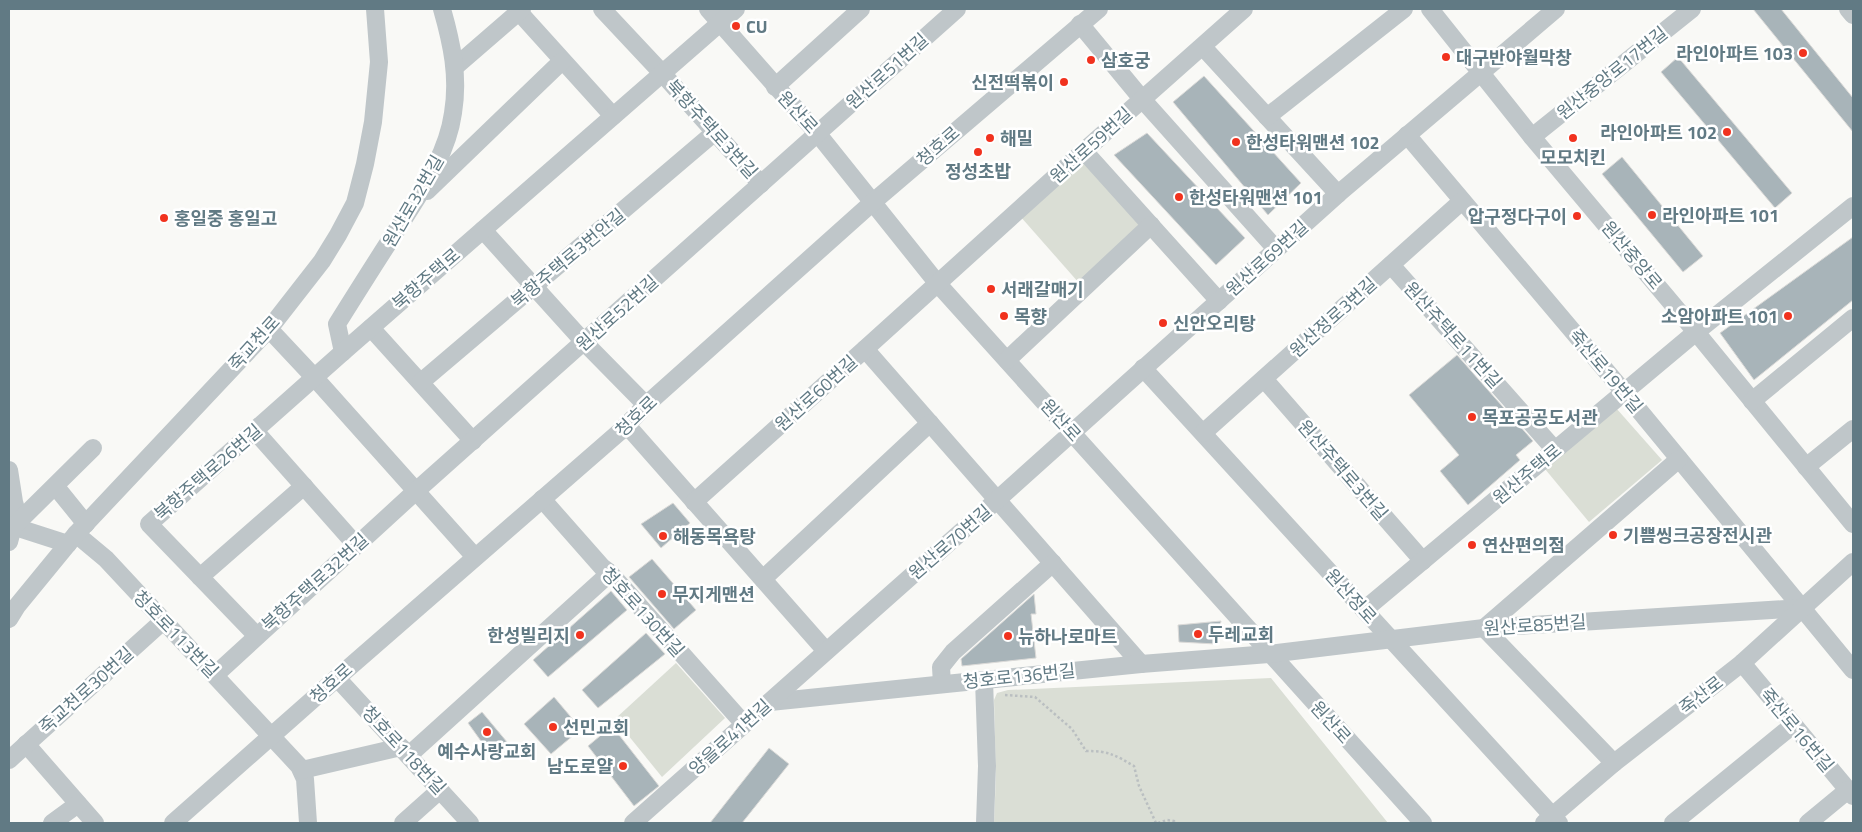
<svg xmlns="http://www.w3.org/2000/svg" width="1862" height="832" font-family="'Titillium Web','Noto Sans KR',sans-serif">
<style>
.green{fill:#daded5}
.building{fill:#a8b4b9;stroke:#dbdad8}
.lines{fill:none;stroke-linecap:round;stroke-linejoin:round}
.path{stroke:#babfc1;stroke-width:2.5;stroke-dasharray:2.5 2.5;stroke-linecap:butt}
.minor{stroke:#bfc6c9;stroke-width:18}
.poi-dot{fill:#f1321e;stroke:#fff;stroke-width:2}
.labels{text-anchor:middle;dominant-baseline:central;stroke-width:5;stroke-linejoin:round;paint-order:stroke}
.poi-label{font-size:18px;font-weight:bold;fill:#617a84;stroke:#fff;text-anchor:start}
.street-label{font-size:18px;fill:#617a84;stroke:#fff}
</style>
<rect width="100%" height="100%" fill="#f9f9f6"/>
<g class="green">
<polygon points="1080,162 1087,163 1138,221 1139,229 1079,283 1020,216"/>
<polygon points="1616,408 1662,460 1589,522 1545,469"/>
<polygon points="676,663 725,718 662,777 615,719"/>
<polygon points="1271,678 1388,823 994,823 996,774 994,700 997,693 1008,690"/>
</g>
<g class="building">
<polygon points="1753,9 1781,9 1853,98 1853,132"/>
<polygon points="1678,57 1792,193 1775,208 1661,72"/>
<polygon points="1204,76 1301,183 1268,215 1173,102"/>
<polygon points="1147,133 1245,238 1216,265 1114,155"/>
<polygon points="1622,157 1703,256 1683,272 1602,174"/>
<polygon points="1853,237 1853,300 1754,380 1720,333"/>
<polygon points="1457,355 1533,441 1516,455 1520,460 1468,505 1440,471 1459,455 1409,395"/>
<polygon points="673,503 690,523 661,548 641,524"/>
<polygon points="652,559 696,610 674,629 629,577"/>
<polygon points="611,591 627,610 548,677 533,660"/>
<polygon points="1034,594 1036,614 1031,614 1036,658 962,666 961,659"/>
<polygon points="1221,621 1216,644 1179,642 1178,625"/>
<polygon points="646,633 665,654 598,708 582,690"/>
<polygon points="554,697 581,729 551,754 524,724"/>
<polygon points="482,712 507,742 491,755 468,723"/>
<polygon points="612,726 659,786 634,806 588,746"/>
<polygon points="769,748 789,764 742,823 710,823"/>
</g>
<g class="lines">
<g class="path">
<path d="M 1005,695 L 1035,697 L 1072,729 L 1086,751 C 1109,751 1115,755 1134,766 L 1139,786 L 1156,823"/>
<polyline points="1158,823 1167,820 1174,821 1175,823"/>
</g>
<g class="minor">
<polyline points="602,9 662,73 761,184"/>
<polyline points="708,9 818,134 938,284 1423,823"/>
<polyline points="1430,9 1532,137 1696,332 1853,524"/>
<polyline points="1848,9 1853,15"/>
<polyline points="519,12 613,116"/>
<polyline points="1080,24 1142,99 1276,249"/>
<polyline points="1203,47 1338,194"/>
<polyline points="455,67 522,9"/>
<polyline points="775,87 861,9"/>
<polyline points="1267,117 1404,9"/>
<polyline points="1407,135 1624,392 1853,670"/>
<polyline points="1532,137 1692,9"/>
<polyline points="1084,151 1219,301"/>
<polyline points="427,191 562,61"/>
<polyline points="483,230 584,342 646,405"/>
<polyline points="1391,265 1555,450"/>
<polyline points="371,328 473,441"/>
<polyline points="269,329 314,377 475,557"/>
<polyline points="865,349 1141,664"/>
<path d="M 343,352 L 337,324 C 357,292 377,260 398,228 C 420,193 447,156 453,113 C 459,77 452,44 442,9"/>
<polyline points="1007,360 1151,225"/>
<polyline points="1143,368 1559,823"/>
<polyline points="1264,379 1423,561"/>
<polyline points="421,382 715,132"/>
<polyline points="1752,401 1853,318"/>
<polyline points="624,428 632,431 826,651"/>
<polyline points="255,431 356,545"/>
<polyline points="1203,433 1462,201"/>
<polyline points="1806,467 1853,429"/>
<polyline points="9,470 14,502 20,522"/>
<polyline points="56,487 86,524"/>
<polyline points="542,499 602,567 610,573 744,724"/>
<polyline points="694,502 865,349 1084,151 1244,9"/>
<polyline points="9,525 68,544"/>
<polyline points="76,534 106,559 299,766 305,779 308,823"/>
<polyline points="9,542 13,527 93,448"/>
<polyline points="200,577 304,486"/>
<polyline points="763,579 930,423"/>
<polyline points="1364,610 1696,332 1853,206"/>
<polyline points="9,619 17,606 76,534 269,329 322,261 338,235 355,203 365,164 373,122 379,62 375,9"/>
<polyline points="257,636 149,524 343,352 736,9"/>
<polyline points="1742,663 1853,796"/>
<polyline points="215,675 416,491 957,9"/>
<polyline points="337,678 470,823"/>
<polyline points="984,680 987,766 985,823"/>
<polyline points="942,684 941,667 953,652 1053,563"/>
<polyline points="770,702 1141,664 1269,654 1484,628 1802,608"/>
<polyline points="26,744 95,823"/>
<polyline points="409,755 610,573"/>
<polyline points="9,760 163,621"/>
<polyline points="1614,763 1484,628 1679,459"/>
<polyline points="302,770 401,747"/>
<polyline points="52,823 78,804"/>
<polyline points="173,823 337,678 624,428 646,405 873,202 1099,9"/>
<polyline points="403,823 440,790"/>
<polyline points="633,823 997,500 1338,194 1556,9"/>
<polyline points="1544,823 1614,763 1742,663 1853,562"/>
<polyline points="1673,823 1793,725"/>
<polyline points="1808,823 1848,790"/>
</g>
</g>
<g class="poi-dot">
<circle cx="736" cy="26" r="5"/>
<circle cx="1803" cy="53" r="5"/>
<circle cx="1446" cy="57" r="5"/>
<circle cx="1091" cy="60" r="5"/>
<circle cx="1064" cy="82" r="5"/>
<circle cx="1727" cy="132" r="5"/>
<circle cx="990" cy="138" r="5"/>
<circle cx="1573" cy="138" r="5"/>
<circle cx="1236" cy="142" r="5"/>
<circle cx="978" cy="152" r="5"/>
<circle cx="1179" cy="197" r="5"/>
<circle cx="1652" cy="215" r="5"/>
<circle cx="1577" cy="216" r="5"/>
<circle cx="164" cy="218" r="5"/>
<circle cx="991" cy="289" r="5"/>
<circle cx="1004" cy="316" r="5"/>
<circle cx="1788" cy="316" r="5"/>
<circle cx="1163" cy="323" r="5"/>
<circle cx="1472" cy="417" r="5"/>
<circle cx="1613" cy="535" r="5"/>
<circle cx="663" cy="536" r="5"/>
<circle cx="1472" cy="545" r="5"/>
<circle cx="662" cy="594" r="5"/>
<circle cx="1198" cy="634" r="5"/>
<circle cx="580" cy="635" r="5"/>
<circle cx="1008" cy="636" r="5"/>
<circle cx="553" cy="727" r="5"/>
<circle cx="487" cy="732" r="5"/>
<circle cx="623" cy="766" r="5"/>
</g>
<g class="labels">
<g class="poi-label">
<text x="746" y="26">CU</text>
<text x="1793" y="53" text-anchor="end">라인아파트 103</text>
<text x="1456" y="57">대구반야월막창</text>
<text x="1101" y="60">삼호궁</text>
<text x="1054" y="82" text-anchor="end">신전떡볶이</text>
<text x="1717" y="132" text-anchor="end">라인아파트 102</text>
<text x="1000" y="138">해밀</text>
<text x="1246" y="142">한성타워맨션 102</text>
<text x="1573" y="157" text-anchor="middle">모모치킨</text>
<text x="978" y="171" text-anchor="middle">정성초밥</text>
<text x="1189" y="197">한성타워맨션 101</text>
<text x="1662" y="215">라인아파트 101</text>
<text x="1567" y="216" text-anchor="end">압구정다구이</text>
<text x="174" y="218">홍일중 홍일고</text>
<text x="1001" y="289">서래갈매기</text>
<text x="1014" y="316">목향</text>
<text x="1778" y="316" text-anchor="end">소암아파트 101</text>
<text x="1173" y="323">신안오리탕</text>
<text x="1482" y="417">목포공공도서관</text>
<text x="1623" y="535">기쁨씽크공장전시관</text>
<text x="673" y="536">해동목욕탕</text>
<text x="1482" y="545">연산편의점</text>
<text x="672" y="594">무지게맨션</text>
<text x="1208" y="634">두레교회</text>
<text x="570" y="635" text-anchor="end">한성빌리지</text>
<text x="1018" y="636">뉴하나로마트</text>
<text x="563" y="727">선민교회</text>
<text x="487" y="751" text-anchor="middle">예수사랑교회</text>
<text x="613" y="766" text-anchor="end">남도로얄</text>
</g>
<g class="street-label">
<text transform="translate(887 71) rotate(-42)">원산로51번길</text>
<text transform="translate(1612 73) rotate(-39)">원산중앙로17번길</text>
<text transform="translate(798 112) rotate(48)">원산로</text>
<text transform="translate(712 129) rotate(48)">북항주택로3번길</text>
<text transform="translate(1091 145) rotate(-42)">원산로59번길</text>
<text transform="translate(938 146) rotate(-41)">청호로</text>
<text transform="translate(413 201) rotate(-60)">원산로32번길</text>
<text transform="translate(1632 255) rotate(50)">원산중앙로</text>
<text transform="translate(568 258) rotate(-40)">북항주택로3번안길</text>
<text transform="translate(1267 258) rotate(-42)">원산로69번길</text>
<text transform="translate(426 279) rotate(-41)">북항주택로</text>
<text transform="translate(617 313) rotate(-42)">원산로52번길</text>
<text transform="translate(1333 317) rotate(-42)">원산정로3번길</text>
<text transform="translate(1453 335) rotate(48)">원산주택로11번길</text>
<text transform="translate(254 343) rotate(-48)">죽교천로</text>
<text transform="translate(1606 371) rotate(50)">죽산로19번길</text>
<text transform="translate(816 393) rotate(-42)">원산로60번길</text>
<text transform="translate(636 416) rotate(-44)">청호로</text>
<text transform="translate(1061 420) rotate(48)">원산로</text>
<text transform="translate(1343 470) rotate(49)">원산주택로3번길</text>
<text transform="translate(208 472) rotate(-41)">북항주택로26번길</text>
<text transform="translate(1527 474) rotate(-40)">원산주택로</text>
<text transform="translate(950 542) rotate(-41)">원산로70번길</text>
<text transform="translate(315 582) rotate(-42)">북항주택로32번길</text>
<text transform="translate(1351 596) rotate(48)">원산정로</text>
<text transform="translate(643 612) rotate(48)">청호로130번길</text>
<text transform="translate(1535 625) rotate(-4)">원산로85번길</text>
<text transform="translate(176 634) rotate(46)">청호로113번길</text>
<text transform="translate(1019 676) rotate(-6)">청호로136번길</text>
<text transform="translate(331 683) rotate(-42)">청호로</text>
<text transform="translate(86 690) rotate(-42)">죽교천로30번길</text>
<text transform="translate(1701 695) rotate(-38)">죽산로</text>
<text transform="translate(1331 722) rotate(48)">원산로</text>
<text transform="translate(1797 730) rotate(50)">죽산로16번길</text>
<text transform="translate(730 737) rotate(-42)">양을로41번길</text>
<text transform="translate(404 750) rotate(47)">청호로118번길</text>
</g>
</g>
<rect width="1862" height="832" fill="none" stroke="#617a84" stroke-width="20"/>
</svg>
